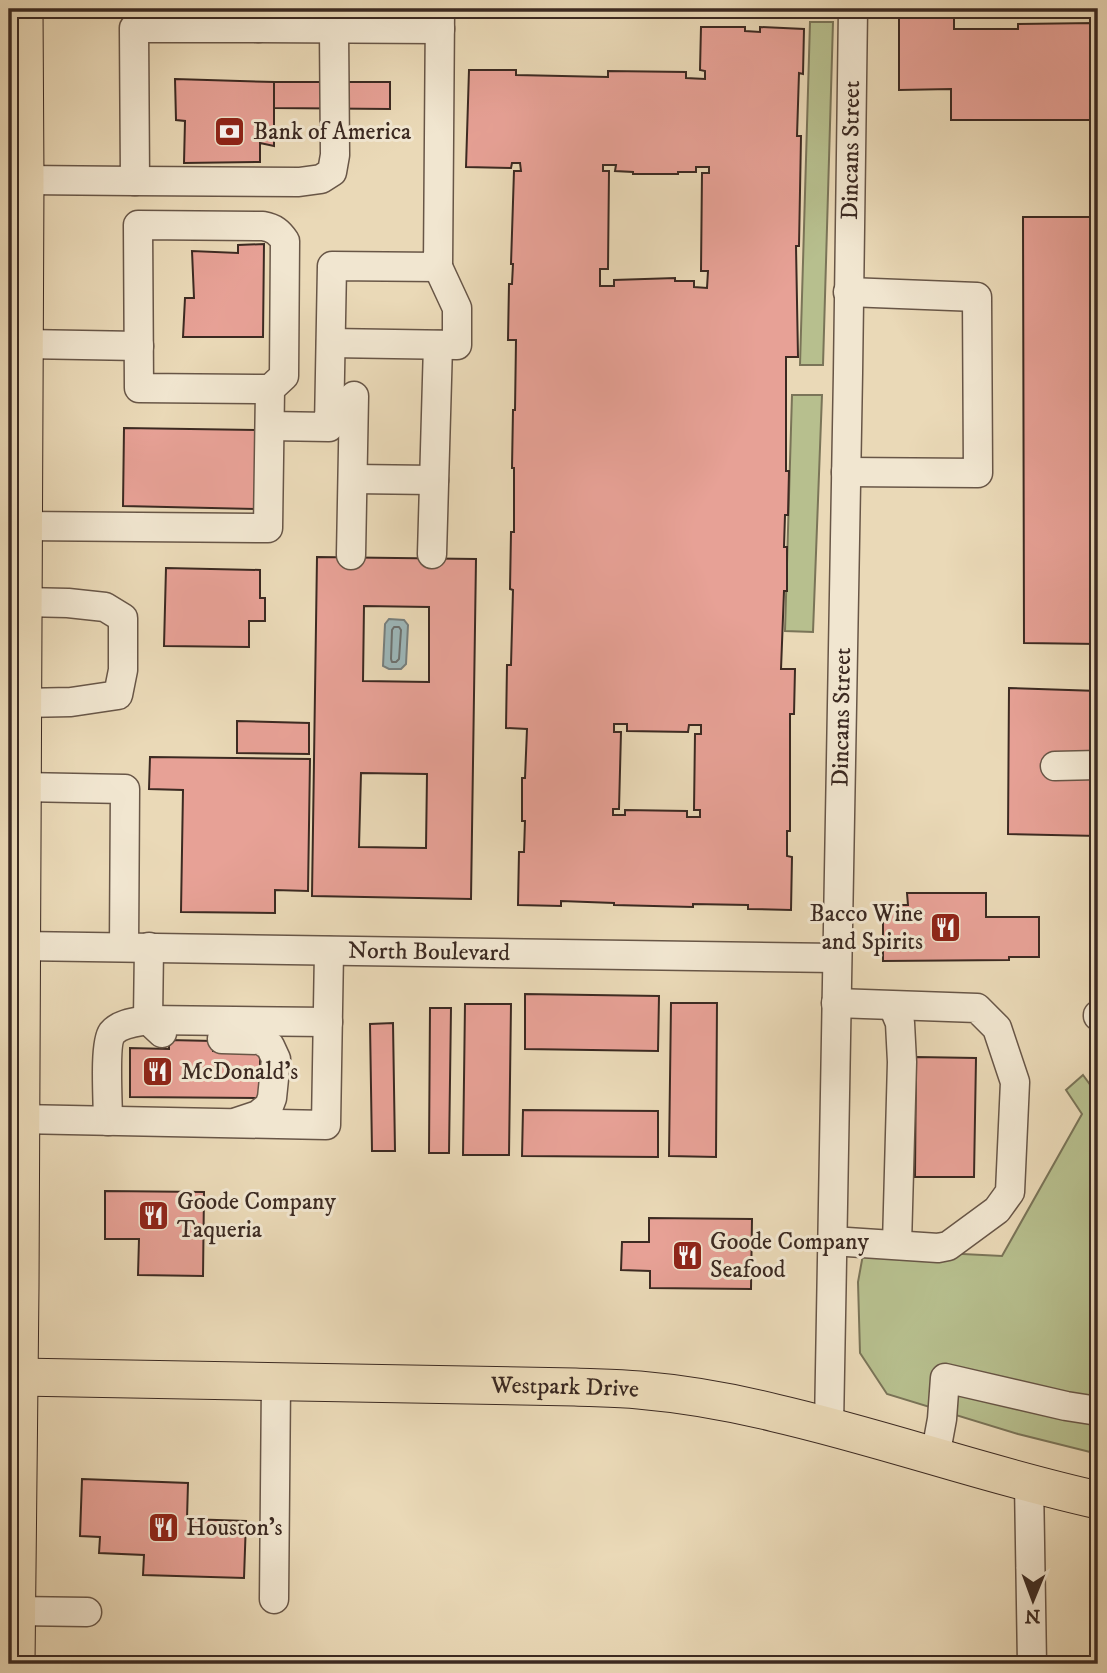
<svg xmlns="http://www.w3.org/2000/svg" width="1107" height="1673" font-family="'IM FELL DW Pica',serif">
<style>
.green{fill:#b7bf8e;stroke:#7a7458;stroke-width:2}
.water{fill:#9db7b9;stroke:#767f7d;stroke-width:2}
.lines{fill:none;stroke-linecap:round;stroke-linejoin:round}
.shore{stroke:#6c706e;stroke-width:2}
.building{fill:#e7a196;stroke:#3c2a22;stroke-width:2;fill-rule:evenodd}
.minor-casing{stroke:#685647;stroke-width:31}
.major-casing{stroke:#3c2a22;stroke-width:39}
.minor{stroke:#f1e6d0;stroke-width:28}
.major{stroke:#ead9b7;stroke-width:37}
.labels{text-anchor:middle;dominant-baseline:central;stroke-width:6;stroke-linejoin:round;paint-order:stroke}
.poi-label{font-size:24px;fill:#3c2a22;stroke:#f1e6d0;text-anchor:start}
.street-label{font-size:24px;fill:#3c2a22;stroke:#f1e6d0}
</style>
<rect width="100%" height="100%" fill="#ead9b7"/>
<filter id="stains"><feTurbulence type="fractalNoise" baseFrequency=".00286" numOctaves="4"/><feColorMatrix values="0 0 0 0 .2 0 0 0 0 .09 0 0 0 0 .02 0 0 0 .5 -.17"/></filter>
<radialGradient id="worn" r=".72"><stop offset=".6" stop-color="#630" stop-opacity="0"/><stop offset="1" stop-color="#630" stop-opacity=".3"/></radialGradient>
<g class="green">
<polygon points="810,22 833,22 823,365 800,365"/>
<polygon points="792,395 822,395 813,632 785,631"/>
<polygon points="1083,1075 1091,1086 1098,1106 1098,1454 1018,1434 887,1394 860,1353 858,1282 864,1249 1002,1256 1082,1114 1066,1090"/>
</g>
<polygon class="water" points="389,619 404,620 408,625 406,664 401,669 389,669 383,666 385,624"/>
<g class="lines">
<polygon class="shore" points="394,627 399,627 401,630 399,659 396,662 392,662 391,659 392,630"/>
</g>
<g class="building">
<polygon points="899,14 954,14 954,29 1018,29 1018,24 1095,23 1095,55 1098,55 1098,120 951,120 951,89 899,90"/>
<path d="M 701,27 L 745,27 L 745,31 L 760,32 L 760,27 L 804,29 L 803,74 L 799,73 L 797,136 L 801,136 L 799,246 L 796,246 L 798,357 L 786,357 L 786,471 L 789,471 L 788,515 L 785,515 L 784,547 L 787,547 L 787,591 L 784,591 L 781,669 L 795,669 L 794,714 L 790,714 L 790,831 L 787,831 L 787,856 L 792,857 L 791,910 L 748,909 L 748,905 L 693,904 L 693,907 L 614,905 L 614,903 L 561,901 L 561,906 L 518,905 L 519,852 L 524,852 L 525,821 L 522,821 L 522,778 L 525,778 L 527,729 L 506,728 L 507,665 L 511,665 L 513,590 L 510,589 L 511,532 L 514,532 L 514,468 L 512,468 L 513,410 L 515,410 L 516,340 L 508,340 L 509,284 L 512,284 L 513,264 L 511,264 L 514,171 L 521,171 L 520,163 L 512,163 L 511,168 L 466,167 L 469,70 L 516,70 L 516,75 L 608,77 L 608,71 L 686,72 L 686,78 L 705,79 L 705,71 L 700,70 ZM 603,165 L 616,165 L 615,171 L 633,172 L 633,174 L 678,174 L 678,172 L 696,172 L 696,167 L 709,167 L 709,173 L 702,173 L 701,271 L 708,271 L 707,288 L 694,287 L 694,281 L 675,281 L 675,278 L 614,280 L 614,286 L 600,286 L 600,269 L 608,269 L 609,171 L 603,171 ZM 614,724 L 627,724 L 627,731 L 688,732 L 689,725 L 701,725 L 701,734 L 695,734 L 694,810 L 700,810 L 700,817 L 687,817 L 687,811 L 625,810 L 625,815 L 613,815 L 613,809 L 619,809 L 621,732 L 614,732 Z"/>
<polygon points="175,79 274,82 274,146 260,143 260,162 184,163 185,121 176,120"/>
<polygon points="274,82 390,82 390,109 274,108"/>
<polygon points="1023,217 1098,217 1098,644 1024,643"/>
<polygon points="264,244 263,337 183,337 185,298 194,298 192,251 238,253 238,245"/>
<polygon points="124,428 256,430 255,509 123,506"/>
<path d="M 317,557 L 476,559 L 471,899 L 312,896 ZM 364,606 L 429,607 L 429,682 L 363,681 ZM 361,773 L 427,774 L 426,848 L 359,847 Z"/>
<polygon points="166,568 260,570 260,598 265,598 265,621 249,621 249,647 164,646"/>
<polygon points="1009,688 1098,691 1098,836 1008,834"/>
<polygon points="237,721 309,723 309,754 237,753"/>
<polygon points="150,757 310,759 308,891 275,890 275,913 181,912 183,790 149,789"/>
<polygon points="907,893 986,893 986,917 1039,917 1039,957 1009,957 1009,960 883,961 883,905 908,905"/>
<polygon points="525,994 659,996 658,1051 525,1049"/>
<polygon points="671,1003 717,1003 716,1157 669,1156"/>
<polygon points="465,1004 511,1004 509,1155 463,1155"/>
<polygon points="430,1008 451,1008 449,1153 429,1153"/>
<polygon points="393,1023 395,1151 372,1151 370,1024"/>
<polygon points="169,1040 213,1041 213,1051 260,1052 260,1098 130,1097 130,1048 169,1049"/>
<polygon points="916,1057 976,1058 974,1177 915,1177"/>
<polygon points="523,1110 658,1111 658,1157 522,1156"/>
<polygon points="105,1191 204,1192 203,1276 138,1275 139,1239 105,1239"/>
<polygon points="649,1218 752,1219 751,1289 650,1288 650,1271 621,1270 622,1242 649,1242"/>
<polygon points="82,1479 188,1483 187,1519 246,1521 244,1578 143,1575 144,1555 99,1553 100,1537 80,1536"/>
</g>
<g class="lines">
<defs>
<g id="minor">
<polyline points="258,28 440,29"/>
<polyline points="25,180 135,181 134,28 258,28 258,9"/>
<polyline points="135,181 299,182 321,179 332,172 335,155 334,29"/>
<polyline points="331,343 457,345 457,308 438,267"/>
<polyline points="25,344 139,346"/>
<polyline points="270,426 329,427 332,266 438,267 440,9"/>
<polyline points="846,472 978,473 977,297 848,292"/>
<polyline points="353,479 434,480"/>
<path d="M 23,526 L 268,528 L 270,389 L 284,376 L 285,241 C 279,232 274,228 263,226 L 138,225 L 139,388 L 270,389"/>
<polyline points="432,554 438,345"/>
<polyline points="351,555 354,396"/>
<polyline points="22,703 71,702 118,695 123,670 123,618 105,607 68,603 23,602"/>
<polyline points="1055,766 1098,765"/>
<polyline points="22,787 125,789 124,947"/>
<path id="s1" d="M 21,946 L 836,958"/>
<polyline points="149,947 148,1020 162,1033"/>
<polyline points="893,1006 900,1023 902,1062 897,1244"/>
<polyline points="1098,1015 1098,1016"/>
<polyline points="222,1039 260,1040 270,1046 276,1059 272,1098 269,1106 258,1115 237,1122"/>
<polyline points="19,1119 326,1125 329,951"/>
<path d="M 108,1121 C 108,1104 104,1044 112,1033 C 120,1023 137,1022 148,1020 L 328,1022"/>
<polyline points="832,1241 938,1248 948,1246 997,1210 1010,1192 1015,1082 997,1028 977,1008 836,1003"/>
<path id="s2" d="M 829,1426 L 848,373 L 853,9"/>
<polyline points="935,1457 942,1419 945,1378 1066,1406 1098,1411"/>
<polyline points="1029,1483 1032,1664"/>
<polyline points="274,1599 276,1382"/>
<polyline points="16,1611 87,1612"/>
</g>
<g id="major">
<path id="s3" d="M 19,1377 L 575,1387 C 597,1388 618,1388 639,1390 C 685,1394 731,1402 775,1413 C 884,1438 989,1476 1098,1500"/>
<polyline points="16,1664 20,1287 25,180 24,9"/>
</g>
</defs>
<use href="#minor" class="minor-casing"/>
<use href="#major" class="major-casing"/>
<use href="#minor" class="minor"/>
<use href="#major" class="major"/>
</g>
<defs>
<symbol id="bank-square" viewBox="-11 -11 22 22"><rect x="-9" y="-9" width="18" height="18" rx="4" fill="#8f2418" stroke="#f1e6d0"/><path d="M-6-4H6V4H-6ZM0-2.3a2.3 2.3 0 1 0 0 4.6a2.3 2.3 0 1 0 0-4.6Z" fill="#fff"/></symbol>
<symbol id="restaurant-square" viewBox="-11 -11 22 22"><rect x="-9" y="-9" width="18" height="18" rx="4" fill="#8f2418" stroke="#f1e6d0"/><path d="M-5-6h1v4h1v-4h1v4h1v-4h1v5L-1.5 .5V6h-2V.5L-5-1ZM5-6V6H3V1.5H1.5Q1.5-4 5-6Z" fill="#fff"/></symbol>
</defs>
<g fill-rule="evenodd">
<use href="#bank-square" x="212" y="114" width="35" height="35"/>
<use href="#restaurant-square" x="928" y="910" width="35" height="35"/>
<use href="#restaurant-square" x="140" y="1054" width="35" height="35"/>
<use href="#restaurant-square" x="136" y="1198" width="35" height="35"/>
<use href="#restaurant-square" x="670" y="1238" width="35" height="35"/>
<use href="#restaurant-square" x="146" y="1510" width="35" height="35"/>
</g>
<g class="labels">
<g class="poi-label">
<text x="253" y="132">Bank of America</text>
<text x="923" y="914" text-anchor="end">Bacco Wine<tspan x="923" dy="28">and Spirits</tspan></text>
<text x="181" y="1072">McDonald's</text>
<text x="177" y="1202">Goode Company<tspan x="177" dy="28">Taqueria</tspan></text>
<text x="710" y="1242">Goode Company<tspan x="710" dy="28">Seafood</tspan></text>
<text x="186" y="1528">Houston's</text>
</g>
<g class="street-label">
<text stroke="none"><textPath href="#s2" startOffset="1276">Dincans Street</textPath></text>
<text stroke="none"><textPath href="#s2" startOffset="709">Dincans Street</textPath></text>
<text stroke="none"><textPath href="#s1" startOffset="408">North Boulevard</textPath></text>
<text stroke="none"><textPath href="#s3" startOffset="546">Westpark Drive</textPath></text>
</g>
</g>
<rect width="1107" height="1673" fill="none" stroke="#ead9b7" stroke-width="35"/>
<rect x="10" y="10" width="1086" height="1652" fill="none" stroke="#3c2a22" stroke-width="3.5"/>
<rect x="18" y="18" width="1072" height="1638" fill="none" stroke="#3c2a22" stroke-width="2"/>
<g transform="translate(1033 1600) rotate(181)" stroke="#f1e6d0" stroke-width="5" paint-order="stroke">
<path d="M0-5L12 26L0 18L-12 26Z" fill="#3c2a22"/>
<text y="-10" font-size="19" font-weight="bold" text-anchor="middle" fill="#3c2a22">N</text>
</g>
<rect width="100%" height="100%" filter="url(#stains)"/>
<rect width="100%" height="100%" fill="url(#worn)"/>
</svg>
